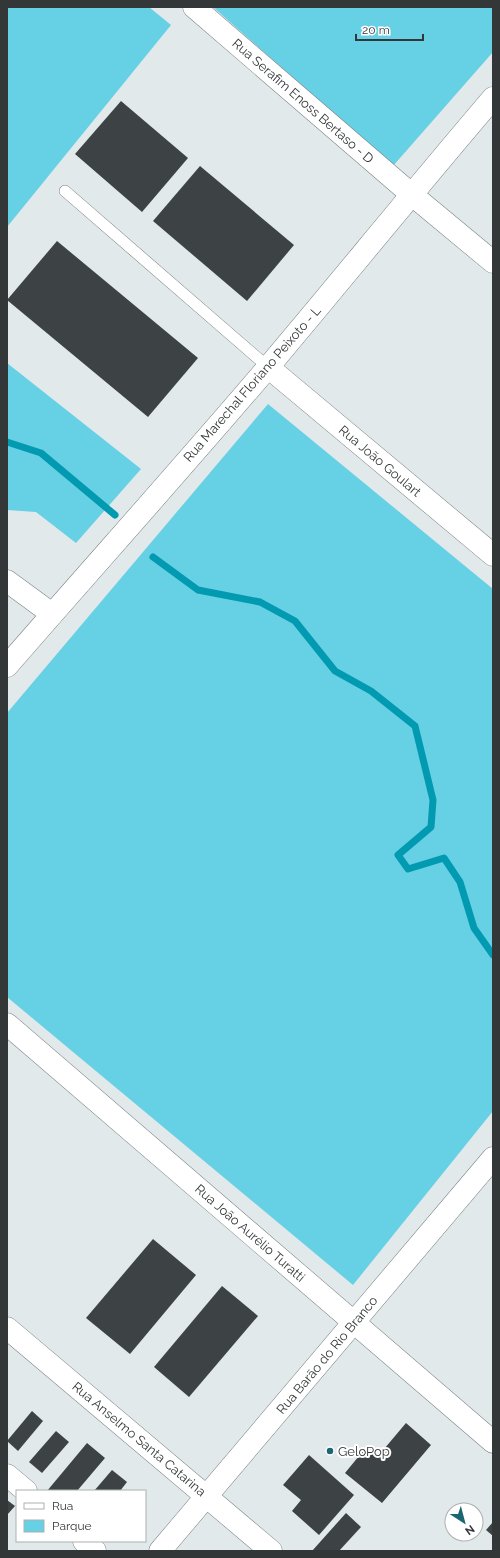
<svg xmlns="http://www.w3.org/2000/svg" width="500" height="1558" font-family="Raleway,sans-serif">
<style>
.green{fill:#66d0e5}
.lines{fill:none;stroke-linecap:round;stroke-linejoin:round}
.stream{stroke:#029ab0;stroke-width:7}
.building{fill:#3d4345}
.lane-casing{stroke:#7b8284;stroke-width:12}
.street-casing{stroke:#7b8284;stroke-width:23}
.secondary-casing{stroke:#7b8284;stroke-width:23}
.lane{stroke:#fff;stroke-width:11}
.street{stroke:#fff;stroke-width:22}
.secondary{stroke:#fff;stroke-width:22}
.poi-dot{fill:#1c6572;stroke:#fff;stroke-width:1.5}
.labels{text-anchor:middle;dominant-baseline:central;stroke-width:4;stroke-linejoin:round;paint-order:stroke}
.street-label{font-size:13px;fill:#343738;stroke:#fff}
.poi-label{font-size:13px;fill:#343738;stroke:#fff;text-anchor:start}
</style>
<rect width="100%" height="100%" fill="#e1e9eb"/>
<g class="green">
<polygon points="7,7 149,7 171,25 7,227"/>
<polygon points="213,7 493,7 493,52 393,166"/>
<polygon points="7,363 141,469 76,543 36,512 7,510"/>
<polygon points="268,404 493,589 493,1111 353,1285 7,997 7,713"/>
</g>
<g class="lines">
<g class="stream">
<polyline points="7,442 41,453 115,515"/>
<polyline points="153,557 198,590 260,602 295,621 335,671 371,691 415,726 433,800 431,827 398,855 408,869 444,858 460,882 474,928 493,955"/>
</g>
</g>
<g class="building">
<polygon points="121,101 188,158 142,212 75,154"/>
<polygon points="200,166 294,245 247,301 153,221"/>
<polygon points="57,241 198,358 148,417 7,300"/>
<polygon points="153,1239 196,1275 130,1354 86,1318"/>
<polygon points="222,1286 258,1316 189,1397 154,1367"/>
<polygon points="32,1411 43,1421 18,1451 7,1441"/>
<polygon points="406,1423 431,1445 382,1503 345,1473 368,1445 379,1455"/>
<polygon points="56,1431 69,1442 42,1473 29,1462"/>
<polygon points="87,1443 105,1458 77,1491 47,1491"/>
<polygon points="309,1455 354,1495 319,1535 292,1511 301,1500 283,1485"/>
<polygon points="112,1470 127,1482 120,1491 94,1491"/>
<polygon points="7,1500 15,1506 7,1515"/>
<polygon points="346,1513 361,1527 339,1551 312,1551"/>
<polygon points="493,1522 493,1536 486,1530"/>
</g>
<g class="lines">
<defs>
<polyline id="lane" points="65,191 268,367"/>
<g id="street">
<polyline points="194,7 411,194 493,262"/>
<polyline points="268,367 493,555"/>
<polyline points="7,581 52,614"/>
<polyline points="7,1024 493,1442"/>
<polyline points="7,1328 271,1551"/>
<polyline points="7,1475 26,1491"/>
<polyline points="84,1541 95,1551"/>
<polyline points="160,1551 493,1158"/>
</g>
<path id="secondary" d="M 7,666 C 94,566 183,467 269,366 C 344,277 417,187 493,98"/>
</defs>
<use href="#lane" class="lane-casing"/>
<use href="#street" class="street-casing"/>
<use href="#secondary" class="secondary-casing"/>
<use href="#lane" class="lane"/>
<use href="#street" class="street"/>
<use href="#secondary" class="secondary"/>
</g>
<circle class="poi-dot" cx="330" cy="1451" r="4"/>
<g class="labels">
<g class="street-label">
<text transform="translate(303 101) rotate(41)">Rua Serafim Enoss Bertaso - D</text>
<text transform="translate(252 384) rotate(-49)">Rua Marechal Floriano Peixoto - L</text>
<text transform="translate(380 461) rotate(40)">Rua João Goulart</text>
<text transform="translate(250 1233) rotate(41)">Rua João Aurélio Turatti</text>
<text transform="translate(327 1355) rotate(-50)">Rua Barão do Rio Branco</text>
<text transform="translate(139 1439) rotate(40)">Rua Anselmo Santa Catarina</text>
</g>
<g class="poi-label">
<text x="338" y="1451">GeloPop</text>
</g>
</g>
<rect width="500" height="1558" fill="none" stroke="#343738" stroke-width="16"/>
<rect x="16" y="1490" width="130" height="52" fill="#ffffff" stroke="#aeafaf"/>
<rect x="24" y="1503" width="20" height="6" fill="#ffffff" stroke="#aeafaf"/>
<text x="52" y="1510" font-size="12" fill="#343738">Rua</text>
<rect x="24" y="1520" width="20" height="12" fill="#66d0e5" stroke="#aeafaf"/>
<text x="52" y="1530" font-size="12" fill="#343738">Parque</text>
<g transform="translate(464 1522) rotate(144)"><circle r="19" fill="#ffffff" stroke="#aeafaf"/>
<path d="M0-3L7 15L0 10L-7 15Z" fill="#1c6572"/>
<text y="-6" font-size="11" font-weight="bold" text-anchor="middle" fill="#343738">N</text>
</g>
<path d="M356 34v6h67v-6" fill="none" stroke="#343738" stroke-width="2"/>
<text x="362" y="34" font-size="12" fill="#343738" stroke="#ffffff" stroke-width="3" paint-order="stroke">20 m</text>
</svg>
